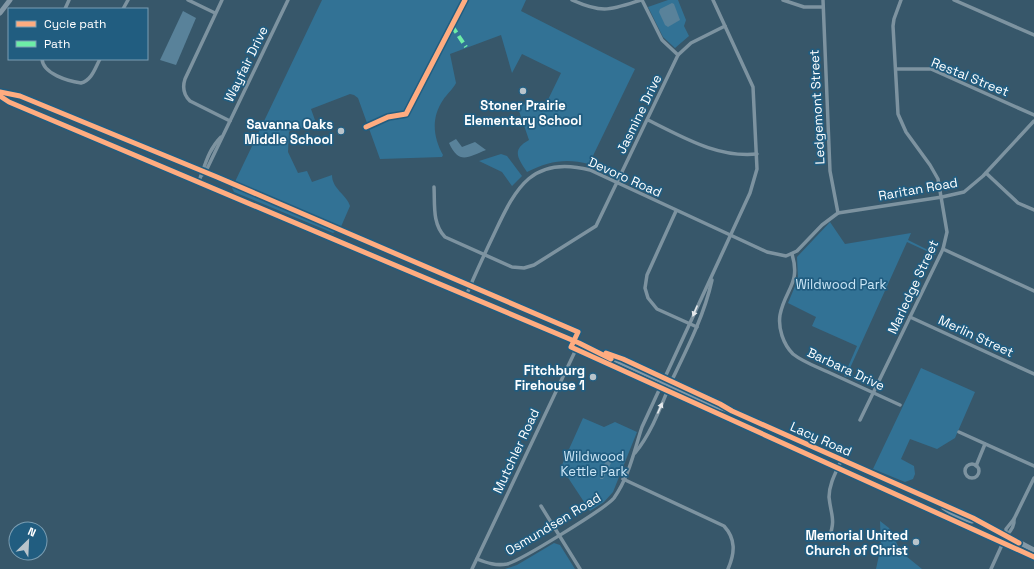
<svg xmlns="http://www.w3.org/2000/svg" width="1034" height="569" font-family="'Space Grotesk',sans-serif">
<style>
.green{fill:#327295}
.water{fill:#59829a}
.lines{fill:none;stroke-linecap:round;stroke-linejoin:round}
.street{stroke:#7d93a0;stroke-width:3.5}
.secondary{stroke:#8398a6;stroke-width:5}
.quiet{stroke:#6deda7;stroke-width:4;stroke-dasharray:8 4;stroke-linecap:butt}
.cycleway-casing{stroke:#215d80;stroke-width:8}
.cycleway{stroke:#ffac80;stroke-width:5}
.oneway{fill:#e5e9ec}
.poi-dot{fill:#b9c4cb;stroke:#215d80;stroke-width:1.5}
.labels{text-anchor:middle;dominant-baseline:central;stroke-width:3.5;stroke-linejoin:round;paint-order:stroke}
.street-label{font-size:13px;fill:#fff;stroke:#215d80}
.poi-label{font-size:13px;font-weight:bold;fill:#fff;stroke:#215d80;text-anchor:end}
.park-label{font-size:13px;fill:#cbe6f6;stroke:#215d80}
</style>
<rect width="100%" height="100%" fill="#37576a"/>
<g class="green">
<path d="M 322,0 L 526,0 L 521,11 L 635,69 L 589,164 C 566,158 549,161 527,172 C 518,158 511,150 529,140 L 519,111 L 522,110 L 519,102 L 542,112 L 561,73 L 522,54 L 512,73 L 501,35 L 450,54 L 456,83 C 453,89 447,94 443,100 C 431,118 433,137 443,155 L 442,157 L 380,159 L 358,98 L 354,95 L 350,94 L 311,109 L 316,123 L 295,130 L 293,128 L 289,132 L 288,152 L 298,173 L 307,171 L 312,182 L 332,175 C 332,189 347,195 350,206 L 340,229 L 333,233 L 234,192 L 232,188 Z"/>
<polygon points="668,0 678,0 686,20 684,26 689,36 675,48 663,37 648,7"/>
<polygon points="501,154 507,156 522,176 512,186 502,172 479,161"/>
<polygon points="830,222 845,244 911,233 908,240 936,254 935,255 907,242 846,377 844,376 857,346 812,326 816,317 788,303 798,279 797,257"/>
<polygon points="921,368 975,392 955,438 937,449 910,439 901,459 914,466 915,474 913,479 905,482 873,469"/>
<polygon points="583,418 604,427 615,422 637,432 613,492 604,502 590,511 561,467"/>
<polygon points="880,521 889,528 901,552 922,569 876,569 881,546"/>
<polygon points="554,543 560,545 575,569 505,569 517,565"/>
</g>
<g class="water">
<polygon points="672,3 674,4 680,20 668,27 665,25 659,12 660,9"/>
<polygon points="183,11 196,18 176,65 160,60"/>
<path d="M 456,139 L 462,147 L 475,142 L 486,150 C 468,157 459,165 449,143 Z"/>
<polygon points="609,456 614,457 603,479 600,479 602,468"/>
</g>
<g class="lines">
<g class="street">
<polyline points="188,0 215,13"/>
<path d="M 222,0 L 185,79 C 182,88 184,95 190,101 L 230,121"/>
<path d="M 572,0 C 603,14 610,10 641,0"/>
<polyline points="642,0 662,40 678,55"/>
<polyline points="783,0 804,7 823,7"/>
<polyline points="823,0 830,171 838,213"/>
<polyline points="954,0 1034,35"/>
<polyline points="65,9 69,0"/>
<polyline points="123,9 128,0"/>
<path d="M 42,59 C 43,74 68,81 81,83 C 92,80 95,68 100,59"/>
<polyline points="896,69 931,69 1034,115"/>
<path d="M 648,120 C 683,137 717,158 757,154"/>
<polyline points="986,173 1018,203 1034,210"/>
<polyline points="202,175 205,173 288,0"/>
<path d="M 199,181 C 205,166 208,150 221,137"/>
<path d="M 434,187 C 435,204 432,224 445,237 L 512,267 L 524,268 L 534,265 L 596,226 L 678,55 L 691,43 L 725,26"/>
<polyline points="676,211 647,275 645,288 648,298 657,309 697,327"/>
<polyline points="943,249 1034,291"/>
<path d="M 792,254 C 801,284 785,289 780,315 C 778,328 783,344 793,354 C 803,362 817,367 828,372 C 852,383 876,394 900,405"/>
<path d="M 466,296 C 475,274 485,253 495,232 C 516,187 533,155 590,170 L 767,252 L 786,256 L 797,251 L 822,225 L 838,213 L 942,197 L 964,192 L 983,176 L 1034,121"/>
<polyline points="910,317 1034,374"/>
<polyline points="860,420 943,249 947,232 938,179 930,165 906,132 898,114 893,26 894,19 901,0"/>
<polyline points="959,432 1034,466"/>
<path d="M 635,453 C 652,432 661,406 671,382 C 687,349 704,316 712,280"/>
<circle cx="972" cy="471" r="7"/>
<polyline points="976,466 985,444"/>
<path d="M 623,479 L 724,526 C 736,539 735,553 728,569"/>
<polyline points="541,506 580,569"/>
<path d="M 1006,536 C 1011,531 1015,526 1014,519"/>
<path d="M 829,538 C 836,519 831,516 829,497 C 829,484 836,472 841,461"/>
<path d="M 477,559 C 487,563 496,566 507,564 C 520,561 606,508 614,498 C 629,477 634,451 642,427 L 750,193 L 757,169 L 753,87 L 713,0"/>
<polyline points="472,569 579,343"/>
<polyline points="991,569 1006,536 1006,529 1014,519 1034,478"/>
</g>
<g class="secondary">
<polyline points="0,13 10,0"/>
<polyline points="0,96 9,102 579,343 715,406 732,411"/>
<polyline points="605,353 623,359 720,404 732,411 973,518 1034,550"/>
<polyline points="944,508 958,517 972,521"/>
</g>
<polyline class="quiet" points="452,26 466,47"/>
<defs>
<g id="cycleway">
<polyline points="0,92 20,96 217,177 578,332 571,347 1034,557"/>
<polyline points="0,96 9,102 579,343 611,359"/>
<polyline points="366,127 388,117 406,114 465,0"/>
<polyline points="606,353 623,359 720,404 732,411 973,518 1019,543"/>
</g>
</defs>
<use href="#cycleway" class="cycleway-casing"/>
<use href="#cycleway" class="cycleway"/>
</g>
<defs><path id="oneway-solid" d="M-6-.8H1V-3.2L6.5 0L1 3.2V.8H-6Z"/></defs>
<g class="oneway">
<use href="#oneway-solid" transform="translate(695 311) rotate(113)"/>
<use href="#oneway-solid" transform="translate(660 408) rotate(-66)"/>
</g>
<g class="poi-dot">
<circle cx="523" cy="91" r="4"/>
<circle cx="341" cy="131" r="4"/>
<circle cx="593" cy="377" r="4"/>
<circle cx="916" cy="542" r="4"/>
</g>
<g class="labels">
<g class="street-label">
<text transform="translate(246 64) rotate(-64)">Wayfair Drive</text>
<text transform="translate(970 77) rotate(22)">Restal Street</text>
<text transform="translate(817 107) rotate(-93)">Ledgemont Street</text>
<text transform="translate(639 114) rotate(-64)">Jasmine Drive</text>
<text transform="translate(625 177) rotate(24)">Devoro Road</text>
<text transform="translate(918 189) rotate(-10)">Raritan Road</text>
<text transform="translate(913 287) rotate(-65)">Marledge Street</text>
<text transform="translate(976 336) rotate(25)">Merlin Street</text>
<text transform="translate(846 369) rotate(25)">Barbara Drive</text>
<text transform="translate(821 439) rotate(24)">Lacy Road</text>
<text transform="translate(516 451) rotate(-65)">Mutchler Road</text>
<text transform="translate(553 524) rotate(-31)">Osmundsen Road</text>
</g>
<g class="poi-label">
<text x="523" y="105" text-anchor="middle">Stoner Prairie<tspan x="523" dy="15">Elementary School</tspan></text>
<text x="333" y="124">Savanna Oaks<tspan x="333" dy="15">Middle School</tspan></text>
<text x="585" y="370">Fitchburg<tspan x="585" dy="15">Firehouse 1</tspan></text>
<text x="908" y="535">Memorial United<tspan x="908" dy="15">Church of Christ</tspan></text>
</g>
<g class="park-label">
<text x="841" y="284">Wildwood Park</text>
<text x="594" y="456">Wildwood<tspan x="594" dy="15">Kettle Park</tspan></text>
</g>
</g>
<rect x="8" y="8" width="140" height="52" fill="#215d80" stroke="#7a9eb3"/>
<rect x="16" y="21" width="20" height="6" fill="#ffac80" stroke="#7a9eb3"/>
<text x="44" y="28" font-size="12" fill="#ffffff">Cycle path</text>
<rect x="16" y="41" width="20" height="6" fill="#6deda7" stroke="#7a9eb3"/>
<text x="44" y="48" font-size="12" fill="#ffffff">Path</text>
<g transform="translate(28 541) rotate(24)"><circle r="19" fill="#215d80" stroke="#7a9eb3"/>
<path d="M0-3L7 15L0 10L-7 15Z" fill="#b9c4cb"/>
<text y="-6" font-size="11" font-weight="bold" text-anchor="middle" fill="#ffffff">N</text>
</g>
</svg>
